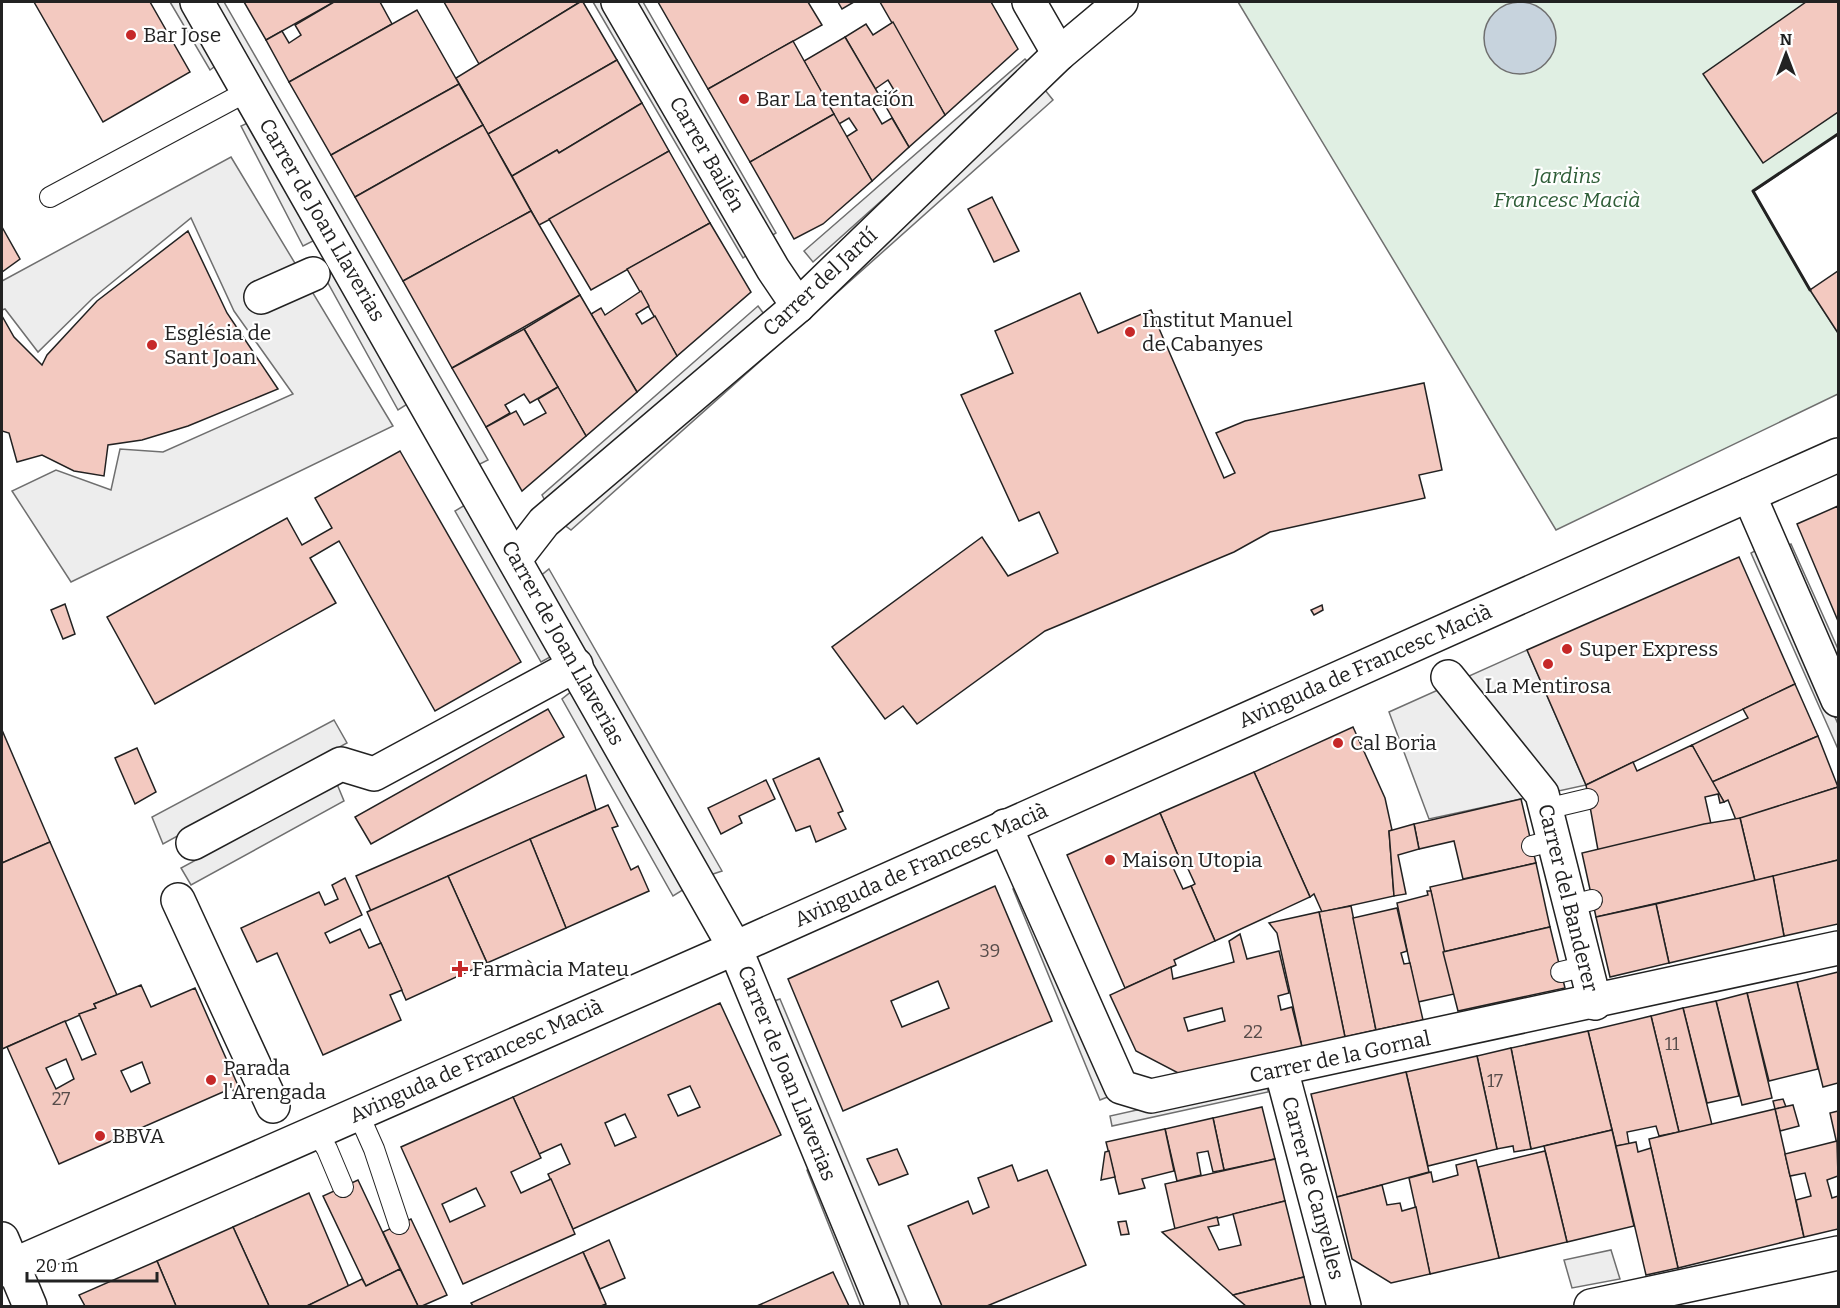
<svg xmlns="http://www.w3.org/2000/svg" width="1840" height="1308" font-family="Bitter,serif">
<style>
.green{fill:#e0efe3;stroke:#6f6f6f;stroke-width:1.5}
.parking{fill:#ededed;stroke:#6f6f6f;stroke-width:1.5}
.water{fill:#c7d3dd;stroke:#6f6f6f;stroke-width:1.5}
.building{fill:#f3c9c0;stroke:#222;stroke-width:1.5;fill-rule:evenodd}
.lines{fill:none;stroke-linecap:round;stroke-linejoin:round}
.lane-casing{stroke:#222;stroke-width:22}
.street-casing{stroke:#222;stroke-width:36}
.lane{stroke:#fff;stroke-width:20}
.street{stroke:#fff;stroke-width:33}
.wall{stroke:#222;stroke-width:3}
.poi-dot{fill:#c62828;stroke:#fff;stroke-width:2}
.labels{text-anchor:middle;dominant-baseline:central;stroke-width:4.5;stroke-linejoin:round;paint-order:stroke}
.number-label{font-size:18px;fill:#564c4a}
.poi-label{font-size:21px;fill:#222;stroke:#fff;text-anchor:start}
.street-label{font-size:21px;fill:#222;stroke:#fff}
.park-label{font-size:21px;font-style:italic;fill:#2f5e38;stroke:#fff}
</style>
<rect width="100%" height="100%" fill="#fff"/>
<polygon class="green" points="1238,2 1838,2 1838,134 1753,192 1810,290 1838,333 1838,394 1556,530"/>
<g class="parking">
<polygon points="170,2 182,2 218,64 210,70"/>
<polygon points="211,2 224,2 488,460 476,466"/>
<polygon points="593,2 607,2 751,252 743,258"/>
<polygon points="631,2 643,2 776,233 768,238"/>
<polygon points="1025,59 1032,66 813,262 804,251"/>
<polygon points="1045,90 1053,100 571,530 563,524"/>
<polygon points="252,121 317,239 303,246 241,126"/>
<polygon points="231,157 393,426 71,582 12,491 56,470 111,490 120,449 163,452 293,394 234,311 191,218 93,298 38,352 5,309 2,310 2,281"/>
<polygon points="334,268 409,403 398,410 323,274"/>
<polygon points="758,306 764,314 547,504 542,495"/>
<polygon points="465,505 552,656 541,662 455,511"/>
<polygon points="1791,544 1838,649 1838,664 1782,548"/>
<polygon points="1760,548 1838,724 1838,749 1751,553"/>
<polygon points="549,569 722,871 707,876 538,578"/>
<polygon points="1527,650 1586,785 1429,819 1389,712"/>
<polygon points="572,691 686,888 673,896 562,699"/>
<polygon points="334,720 347,743 163,844 152,817"/>
<polygon points="337,784 344,801 191,885 181,868"/>
<polygon points="1022,886 1110,1096 1100,1100 1013,889"/>
<polygon points="780,999 909,1306 896,1306 771,1002"/>
<polygon points="1267,1081 1268,1092 1112,1126 1110,1116"/>
<polygon points="813,1167 870,1306 861,1306 807,1170"/>
<polygon points="1611,1250 1620,1279 1572,1288 1564,1260"/>
</g>
<circle class="water" cx="1520" cy="38" r="36"/>
<g class="building">
<polygon points="34,2 150,2 190,72 103,122"/>
<polygon points="244,2 334,2 266,40"/>
<polygon points="334,2 380,2 392,24 289,82 266,40 282,31 289,43 301,35 295,25"/>
<polygon points="444,2 580,2 479,64"/>
<polygon points="580,2 583,2 617,60 488,134 456,78"/>
<polygon points="658,2 808,2 822,25 708,89"/>
<polygon points="838,2 854,2 842,9"/>
<polygon points="880,2 991,2 1018,49 945,115"/>
<polygon points="1806,2 1838,2 1838,112 1763,163 1703,74"/>
<polygon points="417,10 459,84 331,155 289,82"/>
<polygon points="893,22 945,115 909,147 881,98 894,90 888,80 875,89 845,37 866,24 873,35"/>
<polygon points="845,37 882,100 871,105 882,124 892,118 909,147 872,181 846,137 857,130 849,118 839,124 804,61"/>
<polygon points="793,41 834,114 750,162 708,89"/>
<polygon points="617,60 642,103 559,153 557,150 512,176 488,134"/>
<polygon points="459,84 483,125 355,197 331,155"/>
<polygon points="642,103 669,151 587,200 539,225 512,176 557,150 559,153"/>
<polygon points="834,114 872,181 823,224 794,239 750,162"/>
<polygon points="483,125 531,211 403,281 355,197"/>
<polygon points="669,151 710,223 591,290 549,219"/>
<polygon points="992,197 1019,251 994,262 968,209"/>
<polygon points="531,211 580,295 452,368 403,281"/>
<polygon points="710,223 751,292 677,356 627,269"/>
<polygon points="2,227 20,259 2,272"/>
<polygon points="188,231 227,313 278,389 188,426 142,440 108,445 104,476 74,471 42,455 17,462 9,433 2,431 2,316 14,337 42,365 47,355 97,301"/>
<polygon points="1838,271 1838,333 1810,290"/>
<polygon points="641,291 649,306 636,314 642,324 655,316 677,356 637,392 591,314 601,308 605,315"/>
<polygon points="1080,293 1098,333 1151,310 1224,478 1235,473 1216,433 1245,421 1424,383 1442,470 1419,475 1425,498 1270,532 1234,552 1045,631 917,724 903,706 885,719 832,647 982,537 1008,576 1058,553 1039,512 1019,521 961,395 1013,373 995,331"/>
<polygon points="580,295 637,392 586,436 524,329"/>
<polygon points="524,329 558,387 530,403 524,394 505,405 510,413 486,427 452,368"/>
<polygon points="558,387 586,436 522,491 486,427 516,411 524,425 546,413 538,399"/>
<polygon points="400,451 521,662 435,711 339,541 310,558 336,603 155,704 107,617 287,518 302,545 332,528 315,498"/>
<polygon points="1838,506 1838,621 1797,524"/>
<polygon points="1739,557 1795,684 1586,785 1527,650"/>
<polygon points="65,604 75,634 63,639 51,610"/>
<polygon points="1322,605 1323,610 1314,615 1311,610"/>
<polygon points="1795,684 1818,736 1712,782 1692,745 1748,718 1743,709"/>
<polygon points="548,709 564,737 371,844 355,817"/>
<polygon points="1353,727 1385,798 1392,830 1389,831 1394,896 1322,912 1314,894 1310,897 1254,772"/>
<polygon points="2,730 50,842 2,863"/>
<polygon points="1818,736 1838,787 1736,820 1728,800 1724,802 1712,782"/>
<polygon points="1692,745 1724,802 1720,803 1718,794 1705,797 1711,824 1598,850 1586,785 1633,762 1637,771"/>
<polygon points="137,748 156,792 135,804 115,758"/>
<polygon points="819,758 843,811 838,813 846,829 816,842 810,826 796,831 773,779"/>
<polygon points="1254,772 1310,897 1215,941 1191,886 1195,884 1183,858 1180,860 1160,813"/>
<polygon points="586,775 596,810 371,911 356,876"/>
<polygon points="766,780 775,799 739,816 742,823 721,834 708,808"/>
<polygon points="1838,787 1838,860 1755,881 1740,818"/>
<polygon points="1521,799 1536,863 1463,879 1454,841 1419,849 1414,824"/>
<polygon points="608,805 618,826 612,828 631,870 638,866 649,891 566,928 530,839"/>
<polygon points="1160,813 1180,860 1171,863 1183,889 1191,886 1215,941 1174,960 1176,965 1125,988 1067,855"/>
<polygon points="1740,818 1755,881 1596,917 1582,853 1704,824"/>
<polygon points="1414,824 1419,849 1398,855 1406,894 1394,896 1389,831"/>
<polygon points="530,839 566,928 487,963 448,876"/>
<polygon points="50,842 117,995 94,1004 96,1008 2,1049 2,863"/>
<polygon points="1838,860 1838,924 1784,936 1773,876"/>
<polygon points="1536,863 1550,927 1443,952 1430,887"/>
<polygon points="448,876 487,963 406,1000 367,912"/>
<polygon points="1773,876 1784,936 1669,963 1656,904"/>
<polygon points="345,878 362,915 325,933 330,943 360,929 369,948 381,943 402,990 390,995 401,1020 323,1055 277,953 257,962 241,928 319,892 325,905 338,899 332,885"/>
<path d="M 995,886 L 1052,1021 L 843,1111 L 788,979 ZM 938,981 L 949,1008 L 902,1027 L 891,1001 Z"/>
<polygon points="1427,891 1431,891 1454,994 1418,1002 1397,903 1428,895"/>
<polygon points="1656,904 1669,963 1610,977 1596,917"/>
<polygon points="1351,906 1376,1030 1345,1037 1319,912"/>
<polygon points="1397,908 1407,951 1401,953 1404,964 1410,963 1423,1020 1376,1030 1353,918"/>
<polygon points="1319,912 1345,1037 1302,1047 1277,933 1269,923"/>
<polygon points="1550,927 1565,988 1458,1011 1443,952"/>
<path d="M 1240,934 L 1247,959 L 1279,951 L 1289,993 L 1278,996 L 1281,1010 L 1292,1007 L 1302,1047 L 1182,1075 L 1136,1051 L 1110,995 L 1171,967 L 1173,979 L 1234,962 L 1229,941 ZM 1222,1008 L 1225,1021 L 1188,1031 L 1184,1018 Z"/>
<polygon points="1838,972 1838,1083 1823,1087 1797,982"/>
<polygon points="1797,982 1818,1069 1769,1081 1747,993"/>
<path d="M 141,985 L 151,1007 L 195,988 L 240,1090 L 234,1092 L 232,1088 L 59,1164 L 7,1047 L 65,1021 L 82,1060 L 96,1054 L 79,1014 L 96,1008 L 94,1004 ZM 66,1059 L 74,1079 L 56,1089 L 46,1068 ZM 142,1062 L 150,1083 L 131,1092 L 121,1071 Z"/>
<polygon points="1747,993 1772,1098 1742,1105 1716,1001"/>
<polygon points="1716,1001 1739,1096 1707,1103 1683,1008"/>
<path d="M 720,1003 L 781,1135 L 573,1229 L 548,1174 L 570,1164 L 561,1144 L 539,1154 L 513,1097 ZM 690,1086 L 700,1107 L 678,1116 L 668,1095 ZM 625,1114 L 636,1137 L 615,1146 L 605,1123 Z"/>
<polygon points="1683,1008 1712,1125 1679,1132 1651,1016"/>
<polygon points="1651,1016 1679,1132 1659,1136 1656,1126 1627,1132 1629,1144 1616,1146 1588,1031"/>
<polygon points="1588,1031 1612,1130 1531,1149 1511,1048"/>
<polygon points="1511,1048 1531,1149 1514,1152 1513,1146 1497,1149 1477,1056"/>
<polygon points="1477,1056 1497,1149 1428,1166 1406,1072"/>
<polygon points="1406,1072 1429,1172 1337,1197 1311,1094"/>
<path d="M 513,1097 L 541,1158 L 511,1172 L 521,1193 L 551,1179 L 575,1234 L 463,1284 L 401,1147 ZM 476,1188 L 485,1206 L 450,1222 L 442,1204 Z"/>
<polygon points="1783,1099 1786,1107 1775,1109 1773,1101"/>
<polygon points="1793,1105 1799,1126 1780,1131 1775,1109"/>
<polygon points="1262,1107 1275,1159 1224,1170 1213,1118"/>
<polygon points="1775,1109 1804,1237 1678,1268 1649,1139"/>
<polygon points="1838,1111 1838,1149 1830,1113"/>
<polygon points="1213,1118 1224,1170 1213,1172 1208,1151 1197,1153 1201,1175 1177,1181 1165,1129"/>
<polygon points="1165,1129 1174,1171 1142,1179 1145,1188 1119,1194 1106,1142"/>
<polygon points="1612,1130 1634,1226 1567,1242 1544,1146"/>
<polygon points="1837,1141 1838,1176 1827,1180 1832,1198 1838,1196 1838,1229 1804,1237 1796,1200 1811,1196 1805,1173 1790,1176 1785,1154"/>
<polygon points="1636,1142 1638,1152 1651,1148 1678,1268 1646,1275 1616,1146"/>
<polygon points="897,1149 908,1174 879,1185 867,1159"/>
<polygon points="1109,1151 1115,1177 1101,1180 1105,1152"/>
<polygon points="1545,1151 1567,1242 1499,1258 1478,1167"/>
<polygon points="1275,1159 1285,1201 1175,1229 1165,1184"/>
<polygon points="1476,1160 1499,1258 1430,1274 1409,1178 1431,1172 1433,1182 1458,1175 1456,1165"/>
<polygon points="1012,1165 1018,1181 1047,1170 1086,1265 987,1306 942,1306 908,1226 968,1201 973,1214 989,1207 978,1178"/>
<polygon points="358,1180 400,1269 366,1286 323,1196"/>
<polygon points="1382,1185 1387,1205 1400,1203 1402,1211 1416,1207 1430,1274 1391,1283 1352,1259 1337,1197"/>
<polygon points="309,1193 349,1287 307,1306 269,1306 233,1227"/>
<polygon points="1285,1201 1304,1277 1233,1295 1162,1232 1217,1217 1219,1225 1208,1227 1219,1250 1241,1245 1233,1214"/>
<polygon points="411,1219 447,1295 422,1306 418,1306 383,1232"/>
<polygon points="1126,1221 1129,1234 1121,1235 1118,1222"/>
<polygon points="233,1227 269,1306 176,1306 157,1261"/>
<polygon points="609,1240 625,1278 600,1289 583,1252"/>
<polygon points="583,1252 606,1304 601,1306 473,1306 471,1303"/>
<polygon points="157,1261 176,1306 85,1306 79,1295"/>
<polygon points="400,1269 418,1306 307,1306 362,1279 366,1286"/>
<polygon points="833,1272 849,1306 757,1306"/>
<polygon points="1304,1277 1311,1306 1246,1306 1233,1295"/>
</g>
<g class="lines">
<defs>
<g id="lane">
<polyline points="50,197 248,91"/>
<polyline points="1546,809 1588,799"/>
<polyline points="1532,846 1555,840"/>
<polyline points="1572,905 1592,900"/>
<polyline points="1561,972 1586,966"/>
<polyline points="358,1113 374,1149 399,1224"/>
<polyline points="316,1131 327,1149 343,1187"/>
</g>
<g id="street">
<polyline points="197,2 735,948 883,1306"/>
<polyline points="618,2 773,269 798,306"/>
<polyline points="1029,2 1059,54"/>
<polyline points="261,297 313,274"/>
<polyline points="1749,495 1838,700"/>
<polyline points="516,558 544,522 798,306 1059,54 1121,2"/>
<polyline points="1448,677 1542,794 1595,1003"/>
<polyline points="1005,826 1121,1087 1151,1096 1838,948"/>
<polyline points="193,843 341,764 374,774 576,665"/>
<polyline points="178,900 273,1106"/>
<polyline points="1281,1069 1344,1306"/>
<polyline points="2,1239 30,1306"/>
<polyline points="2,1270 735,948 1838,455"/>
<polyline points="1591,1306 1838,1253"/>
</g>
</defs>
<use href="#lane" class="lane-casing"/>
<use href="#street" class="street-casing"/>
<use href="#lane" class="lane"/>
<use href="#street" class="street"/>
<polyline class="wall" points="1810,290 1753,191 1838,134"/>
</g>
<g class="poi-dot">
<circle cx="131" cy="35" r="6"/>
<circle cx="744" cy="99" r="6"/>
<circle cx="1130" cy="332" r="6"/>
<circle cx="152" cy="345" r="6"/>
<circle cx="1567" cy="649" r="6"/>
<circle cx="1548" cy="664" r="6"/>
<circle cx="1338" cy="743" r="6"/>
<circle cx="1110" cy="860" r="6"/>
<path d="M457 960h6v6h6v6h-6v6h-6v-6h-6v-6h6z"/>
<circle cx="211" cy="1080" r="6"/>
<circle cx="100" cy="1136" r="6"/>
</g>
<g class="labels">
<g class="number-label">
<text x="990" y="951">39</text>
<text x="1253" y="1032">22</text>
<text x="1672" y="1044">11</text>
<text x="1495" y="1081">17</text>
<text x="61" y="1099">27</text>
</g>
<g class="poi-label">
<text x="143" y="35">Bar Jose</text>
<text x="756" y="99">Bar La tentación</text>
<text x="1142" y="320">Institut Manuel<tspan x="1142" dy="24">de Cabanyes</tspan></text>
<text x="164" y="333">Església de<tspan x="164" dy="24">Sant Joan</tspan></text>
<text x="1579" y="649">Super Express</text>
<text x="1548" y="686" text-anchor="middle">La Mentirosa</text>
<text x="1350" y="743">Cal Boria</text>
<text x="1122" y="860">Maison Utopia</text>
<text x="472" y="969">Farmàcia Mateu</text>
<text x="223" y="1068">Parada<tspan x="223" dy="24">l'Arengada</tspan></text>
<text x="112" y="1136">BBVA</text>
</g>
<g class="street-label">
<text transform="translate(707 154) rotate(60)">Carrer Bailén</text>
<text transform="translate(322 220) rotate(60)">Carrer de Joan Llaverias</text>
<text transform="translate(820 282) rotate(-43)">Carrer del Jardí</text>
<text transform="translate(563 643) rotate(61)">Carrer de Joan Llaverias</text>
<text transform="translate(1365 666) rotate(-24)">Avinguda de Francesc Macià</text>
<text transform="translate(921 865) rotate(-24)">Avinguda de Francesc Macià</text>
<text transform="translate(1568 898) rotate(76)">Carrer del Banderer</text>
<text transform="translate(1340 1057) rotate(-12)">Carrer de la Gornal</text>
<text transform="translate(476 1061) rotate(-24)">Avinguda de Francesc Macià</text>
<text transform="translate(787 1073) rotate(68)">Carrer de Joan Llaverias</text>
<text transform="translate(1313 1188) rotate(75)">Carrer de Canyelles</text>
</g>
<g class="park-label">
<text x="1567" y="176">Jardins<tspan x="1567" dy="24">Francesc Macià</tspan></text>
</g>
</g>
<rect width="1840" height="1308" fill="none" stroke="#222222" stroke-width="6"/>
<g transform="translate(1786 54)" stroke="#ffffff" stroke-width="4.5" paint-order="stroke">
<path d="M0-4.5L10 22L0 15L-10 22Z" fill="#222222"/>
<text y="-9" font-size="16" font-weight="bold" text-anchor="middle" fill="#222222">N</text>
</g>
<path d="M27 1272v9h130v-9" fill="none" stroke="#222222" stroke-width="3"/>
<text x="36" y="1272" font-size="18" fill="#222222" stroke="#ffffff" stroke-width="4.5" paint-order="stroke">20 m</text>
</svg>
